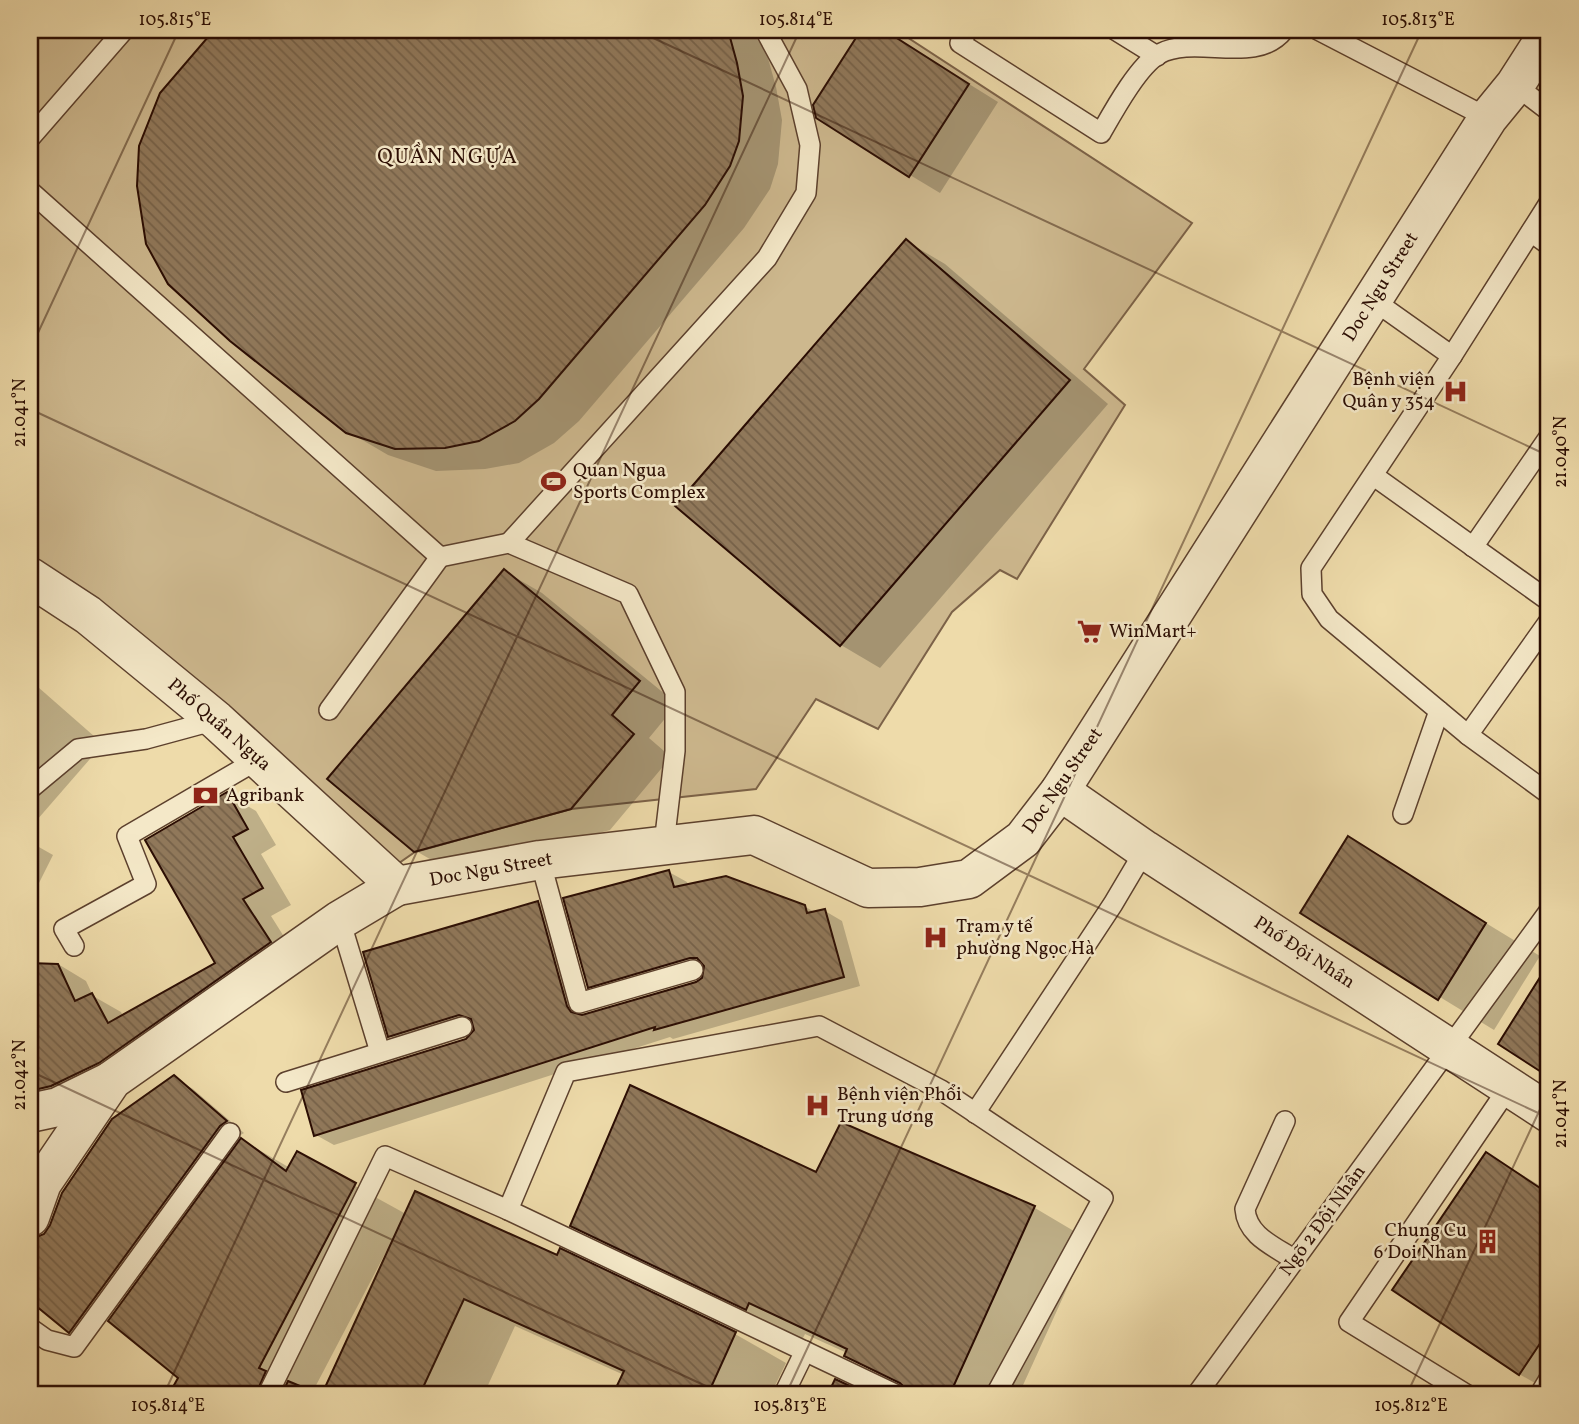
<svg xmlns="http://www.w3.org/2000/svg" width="1579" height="1424" font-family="Vollkorn,serif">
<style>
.grass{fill:#cdb88e;stroke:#7c6248;stroke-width:2}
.shadow{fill:#0003}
.building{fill:url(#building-back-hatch);stroke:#2b0d03;stroke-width:2}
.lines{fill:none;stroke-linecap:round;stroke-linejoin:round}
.service-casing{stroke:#5c402d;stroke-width:22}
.minor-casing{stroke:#5c402d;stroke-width:41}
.tertiary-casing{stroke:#5c402d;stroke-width:41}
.service{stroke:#f4e8c8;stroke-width:19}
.minor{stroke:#f4e8c8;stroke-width:38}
.tertiary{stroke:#f4e8c8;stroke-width:38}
.ticks{fill:none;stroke:#2b0d03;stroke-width:2;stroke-opacity:0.45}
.labels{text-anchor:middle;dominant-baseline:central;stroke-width:5;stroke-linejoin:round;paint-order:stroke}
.street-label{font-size:19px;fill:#2b0d03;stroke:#f4e8c8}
.poi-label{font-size:19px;fill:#2b0d03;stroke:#f4e8c8;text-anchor:start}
.neighbourhood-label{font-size:21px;letter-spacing:2px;fill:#2b0d03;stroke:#f4e8c8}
.neatline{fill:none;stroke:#2b0d03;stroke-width:2.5}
.ticks-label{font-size:18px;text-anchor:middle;fill:#2b0d03}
</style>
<defs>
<pattern id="building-back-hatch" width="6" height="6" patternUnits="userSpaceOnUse" patternTransform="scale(1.75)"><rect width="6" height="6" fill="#90785a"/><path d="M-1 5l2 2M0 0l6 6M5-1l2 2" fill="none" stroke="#766148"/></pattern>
</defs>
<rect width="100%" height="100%" fill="#eedbaa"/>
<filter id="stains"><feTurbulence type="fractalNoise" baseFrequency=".00286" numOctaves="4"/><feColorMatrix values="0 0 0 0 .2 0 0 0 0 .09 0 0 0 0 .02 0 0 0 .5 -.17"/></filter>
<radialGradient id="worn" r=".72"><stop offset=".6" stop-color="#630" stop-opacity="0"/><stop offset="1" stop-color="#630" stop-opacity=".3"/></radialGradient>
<polygon class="grass" points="30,30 896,30 1192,223 1084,369 1125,405 1017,579 1000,570 952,612 878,729 816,699 756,789 571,809 415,852 399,863 30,559"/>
<g class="shadow">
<polygon points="217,30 750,30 766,51 776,87 782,120 778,164 770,189 744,228 579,421 554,443 519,463 485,469 436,471 388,455 347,431 162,94"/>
<polygon points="863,30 882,30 998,102 940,193 910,175 815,105"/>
<polygon points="906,241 945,264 1108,404 880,668 841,645"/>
<polygon points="504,571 542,593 677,704 649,738 671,757 610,830 454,873 416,851"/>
<polygon points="30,680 103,744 30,828"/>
<polygon points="227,794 256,811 276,845 261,854 291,905 271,916 298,959 30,1118 30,1056 68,1038 58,964 86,981 93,996 121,1012 123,1016 218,964"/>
<polygon points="1348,839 1540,956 1494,1030 1302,913"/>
<polygon points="30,842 53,855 30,901"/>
<polygon points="669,872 687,882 688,885 804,906 816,913 825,911 842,921 860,986 673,1039 670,1037 334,1145 316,1135 466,1040 476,1029 475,1025 407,1046 390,1036 538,903 556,913 584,1016 697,983 704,979 707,968 607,997 589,987"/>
<polygon points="1549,966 1549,1075 1500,1043"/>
<polygon points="174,1078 193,1089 244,1133 239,1136 89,1342 70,1332 30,1298 30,1257 36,1239 45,1235"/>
<polygon points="842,1124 1035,1208 1089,1240 1019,1394 908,1394 908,1390 846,1356 847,1353 805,1334 802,1340 627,1257 572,1225 817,1175"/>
<polygon points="242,1140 290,1168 297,1154 406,1214 558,1258 561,1251 735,1334 786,1363 771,1394 615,1394 624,1375 515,1326 484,1394 324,1394 389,1251 387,1250 312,1393 315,1394 171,1394 180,1377"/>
<polygon points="1487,1154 1549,1191 1549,1391 1519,1374"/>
</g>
<g class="building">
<polygon points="214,30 728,30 737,63 743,96 739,141 730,166 705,205 539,399 515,421 479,441 445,448 395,449 346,433 230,341 168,284 146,244 137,186 139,146 160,93"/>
<polygon points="861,30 884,30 969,84 909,177 816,118 813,105"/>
<polygon points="906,239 1070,380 840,646 675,506"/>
<polygon points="504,569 640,681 612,715 634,734 571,809 414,852 327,779"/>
<polygon points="227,792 248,829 233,837 263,888 243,899 271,942 99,1063 51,1086 30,1091 30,963 58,964 75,1001 92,993 108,1023 215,963 145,840"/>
<polygon points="1348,836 1486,923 1438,1000 1300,913"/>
<polygon points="669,870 674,887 726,876 805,905 807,913 825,909 844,977 654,1030 655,1027 314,1136 301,1090 466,1039 474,1030 471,1019 459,1015 388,1037 363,952 538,901 567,1006 571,1012 582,1015 696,982 702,978 704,966 697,958 690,958 588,988 563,898"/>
<polygon points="1549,963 1549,1077 1498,1044"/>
<polygon points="174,1075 227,1121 220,1126 69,1333 30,1301 30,1245 34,1238 44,1234 50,1225 62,1193 112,1119"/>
<polygon points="630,1085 816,1172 841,1122 1035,1206 950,1394 907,1394 905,1388 900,1383 844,1356 847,1349 749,1303 746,1310 570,1226"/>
<polygon points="241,1138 286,1171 297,1151 356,1183 259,1368 266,1371 256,1394 169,1394 178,1378 108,1321"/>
<polygon points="1486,1152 1549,1194 1549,1330 1519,1375 1392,1290"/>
<polygon points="415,1191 557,1255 560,1248 736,1332 708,1394 613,1394 624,1371 464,1299 420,1394 322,1394"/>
<polygon points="835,1379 867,1394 828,1394"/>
<polygon points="288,1381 319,1394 282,1394"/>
</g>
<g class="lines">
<defs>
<g id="service">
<path d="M 968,30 L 960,43 L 1101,133 C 1113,112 1138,66 1159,54 C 1196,34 1256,66 1284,30"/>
<polyline points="1115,30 1157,56"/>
<polyline points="1318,30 1488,118"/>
<polyline points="1515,85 1549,111"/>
<polyline points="30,138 124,30"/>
<polyline points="30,191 440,557 509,543 628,594 675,692 675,751 664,844"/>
<polyline points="1531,232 1549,245"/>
<polyline points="1373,300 1452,356"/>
<polyline points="1374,476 1549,601"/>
<polyline points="509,543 767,258 806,193 810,145 797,89 765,30"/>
<polyline points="1473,547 1549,437"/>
<polyline points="1549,621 1468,735 1549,794"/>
<polyline points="329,710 440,557"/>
<polyline points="1468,735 1329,619 1312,594 1311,568 1452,356 1549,203"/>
<polyline points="30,789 78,749 146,739 216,720"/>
<polyline points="1403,814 1439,711"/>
<polyline points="540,860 579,1003 693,970"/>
<polyline points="340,920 380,1052"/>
<polyline points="74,946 64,929 146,884 127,836 259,759"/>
<polyline points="286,1082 462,1027"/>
<polyline points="975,1113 1113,904 1145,850"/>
<path d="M 1285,1121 L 1245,1209 C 1247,1236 1274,1246 1295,1260"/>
<polyline points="508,1210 566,1072 819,1026 941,1090 1103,1198 996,1394"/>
<polyline points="30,1328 47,1340 74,1347 230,1133"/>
<polyline points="268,1394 385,1156 508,1210 895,1394"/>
<polyline points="784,1394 805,1351"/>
<polyline points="1197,1394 1549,911"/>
<polyline points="1466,1394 1349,1322 1509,1087"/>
<polyline points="1540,1394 1549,1379"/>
</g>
<g id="minor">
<polyline points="1060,791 1145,850 1549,1113"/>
<polyline points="30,1113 58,1107 111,1081"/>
<polyline points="30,1217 42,1183 112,1080 340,920 397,886"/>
</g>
<polyline id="tertiary" points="30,577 88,615 216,720 397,886 540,860 754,835 868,888 920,887 969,879 1023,839 1060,791 1488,118 1515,85 1549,32"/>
</defs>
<use href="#service" class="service-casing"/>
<use href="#minor" class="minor-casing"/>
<use href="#tertiary" class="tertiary-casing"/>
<use href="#service" class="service"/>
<use href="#minor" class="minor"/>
<use href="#tertiary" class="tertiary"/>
</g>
<path class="ticks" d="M 636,30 L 1549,456M 30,350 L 179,30M 30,409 L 1549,1118M 30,1071 L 723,1394M 164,1394 L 800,30M 786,1394 L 1422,30M 1407,1394 L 1549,1090"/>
<defs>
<symbol id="hospital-bare" viewBox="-9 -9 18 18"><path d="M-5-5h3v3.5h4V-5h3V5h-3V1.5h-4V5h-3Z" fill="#8f2418" stroke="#f4e8c8" stroke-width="2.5" paint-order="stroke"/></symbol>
<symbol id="stadium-bare" viewBox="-9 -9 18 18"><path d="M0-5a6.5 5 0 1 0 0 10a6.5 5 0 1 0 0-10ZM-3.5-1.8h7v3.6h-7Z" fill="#8f2418" stroke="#f4e8c8" stroke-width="2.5" paint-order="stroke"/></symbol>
<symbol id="supermarket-bare" viewBox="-9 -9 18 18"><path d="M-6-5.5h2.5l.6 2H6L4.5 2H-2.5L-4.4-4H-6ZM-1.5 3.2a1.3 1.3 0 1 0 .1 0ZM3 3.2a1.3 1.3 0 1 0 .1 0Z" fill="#8f2418" stroke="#f4e8c8" stroke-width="2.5" paint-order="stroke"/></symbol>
<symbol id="bank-bare" viewBox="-9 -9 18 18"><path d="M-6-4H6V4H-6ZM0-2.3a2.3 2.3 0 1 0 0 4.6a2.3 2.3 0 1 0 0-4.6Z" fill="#8f2418" stroke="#f4e8c8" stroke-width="2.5" paint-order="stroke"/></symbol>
<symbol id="building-bare" viewBox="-9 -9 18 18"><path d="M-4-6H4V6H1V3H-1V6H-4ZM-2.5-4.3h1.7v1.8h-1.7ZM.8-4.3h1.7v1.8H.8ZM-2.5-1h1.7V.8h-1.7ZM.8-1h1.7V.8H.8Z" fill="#8f2418" stroke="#f4e8c8" stroke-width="2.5" paint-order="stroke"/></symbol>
</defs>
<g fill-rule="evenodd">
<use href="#hospital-bare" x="1438" y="374" width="35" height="35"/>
<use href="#stadium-bare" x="536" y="464" width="35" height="35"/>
<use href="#supermarket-bare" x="1072" y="614" width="35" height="35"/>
<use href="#bank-bare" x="188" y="778" width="35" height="35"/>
<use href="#hospital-bare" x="918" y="920" width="35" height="35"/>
<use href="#hospital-bare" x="800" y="1088" width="35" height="35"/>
<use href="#building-bare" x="1470" y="1224" width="35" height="35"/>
</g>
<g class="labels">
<g class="street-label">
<text transform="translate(1381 287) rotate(-58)">Doc Ngu Street</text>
<text transform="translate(219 725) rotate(41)">Phố Quần Ngựa</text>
<text transform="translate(1063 781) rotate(-55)">Doc Ngu Street</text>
<text transform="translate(491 870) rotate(-10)">Doc Ngu Street</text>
<text transform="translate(1304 953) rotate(33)">Phố Đội Nhân</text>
<text transform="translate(1323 1221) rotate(-54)">Ngõ 2 Đội Nhân</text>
</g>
<g class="poi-label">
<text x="1435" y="380" text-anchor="end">Bệnh viện<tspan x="1435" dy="22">Quân y 354</tspan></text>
<text x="573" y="471">Quan Ngua<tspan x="573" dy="22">Sports Complex</tspan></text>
<text x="1109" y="632">WinMart+</text>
<text x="226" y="796">Agribank</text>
<text x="956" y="927">Trạm y tế<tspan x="956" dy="22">phường Ngọc Hà</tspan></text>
<text x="837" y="1095">Bệnh viện Phổi<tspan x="837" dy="22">Trung ương</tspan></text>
<text x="1467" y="1231" text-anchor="end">Chung Cu<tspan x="1467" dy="22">6 Doi Nhan</tspan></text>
</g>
<g class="neighbourhood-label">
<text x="448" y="157">QUẦN NGỰA</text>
</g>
</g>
<rect width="1579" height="1424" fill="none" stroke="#eedbaa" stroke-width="77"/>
<rect x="38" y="38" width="1502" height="1348" class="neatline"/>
<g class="ticks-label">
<text x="175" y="25">105.815°E</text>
<text x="796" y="25">105.814°E</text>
<text x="1418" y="25">105.813°E</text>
<text transform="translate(19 413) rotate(-90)" y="6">21.041°N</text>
<text transform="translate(1560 452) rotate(-90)" y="6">21.040°N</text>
<text transform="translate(19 1075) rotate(-90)" y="6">21.042°N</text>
<text transform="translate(1560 1114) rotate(-90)" y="6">21.041°N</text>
<text x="168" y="1411">105.814°E</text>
<text x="790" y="1411">105.813°E</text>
<text x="1411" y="1411">105.812°E</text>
</g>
<rect width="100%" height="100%" filter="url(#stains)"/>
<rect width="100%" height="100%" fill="url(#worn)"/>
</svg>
